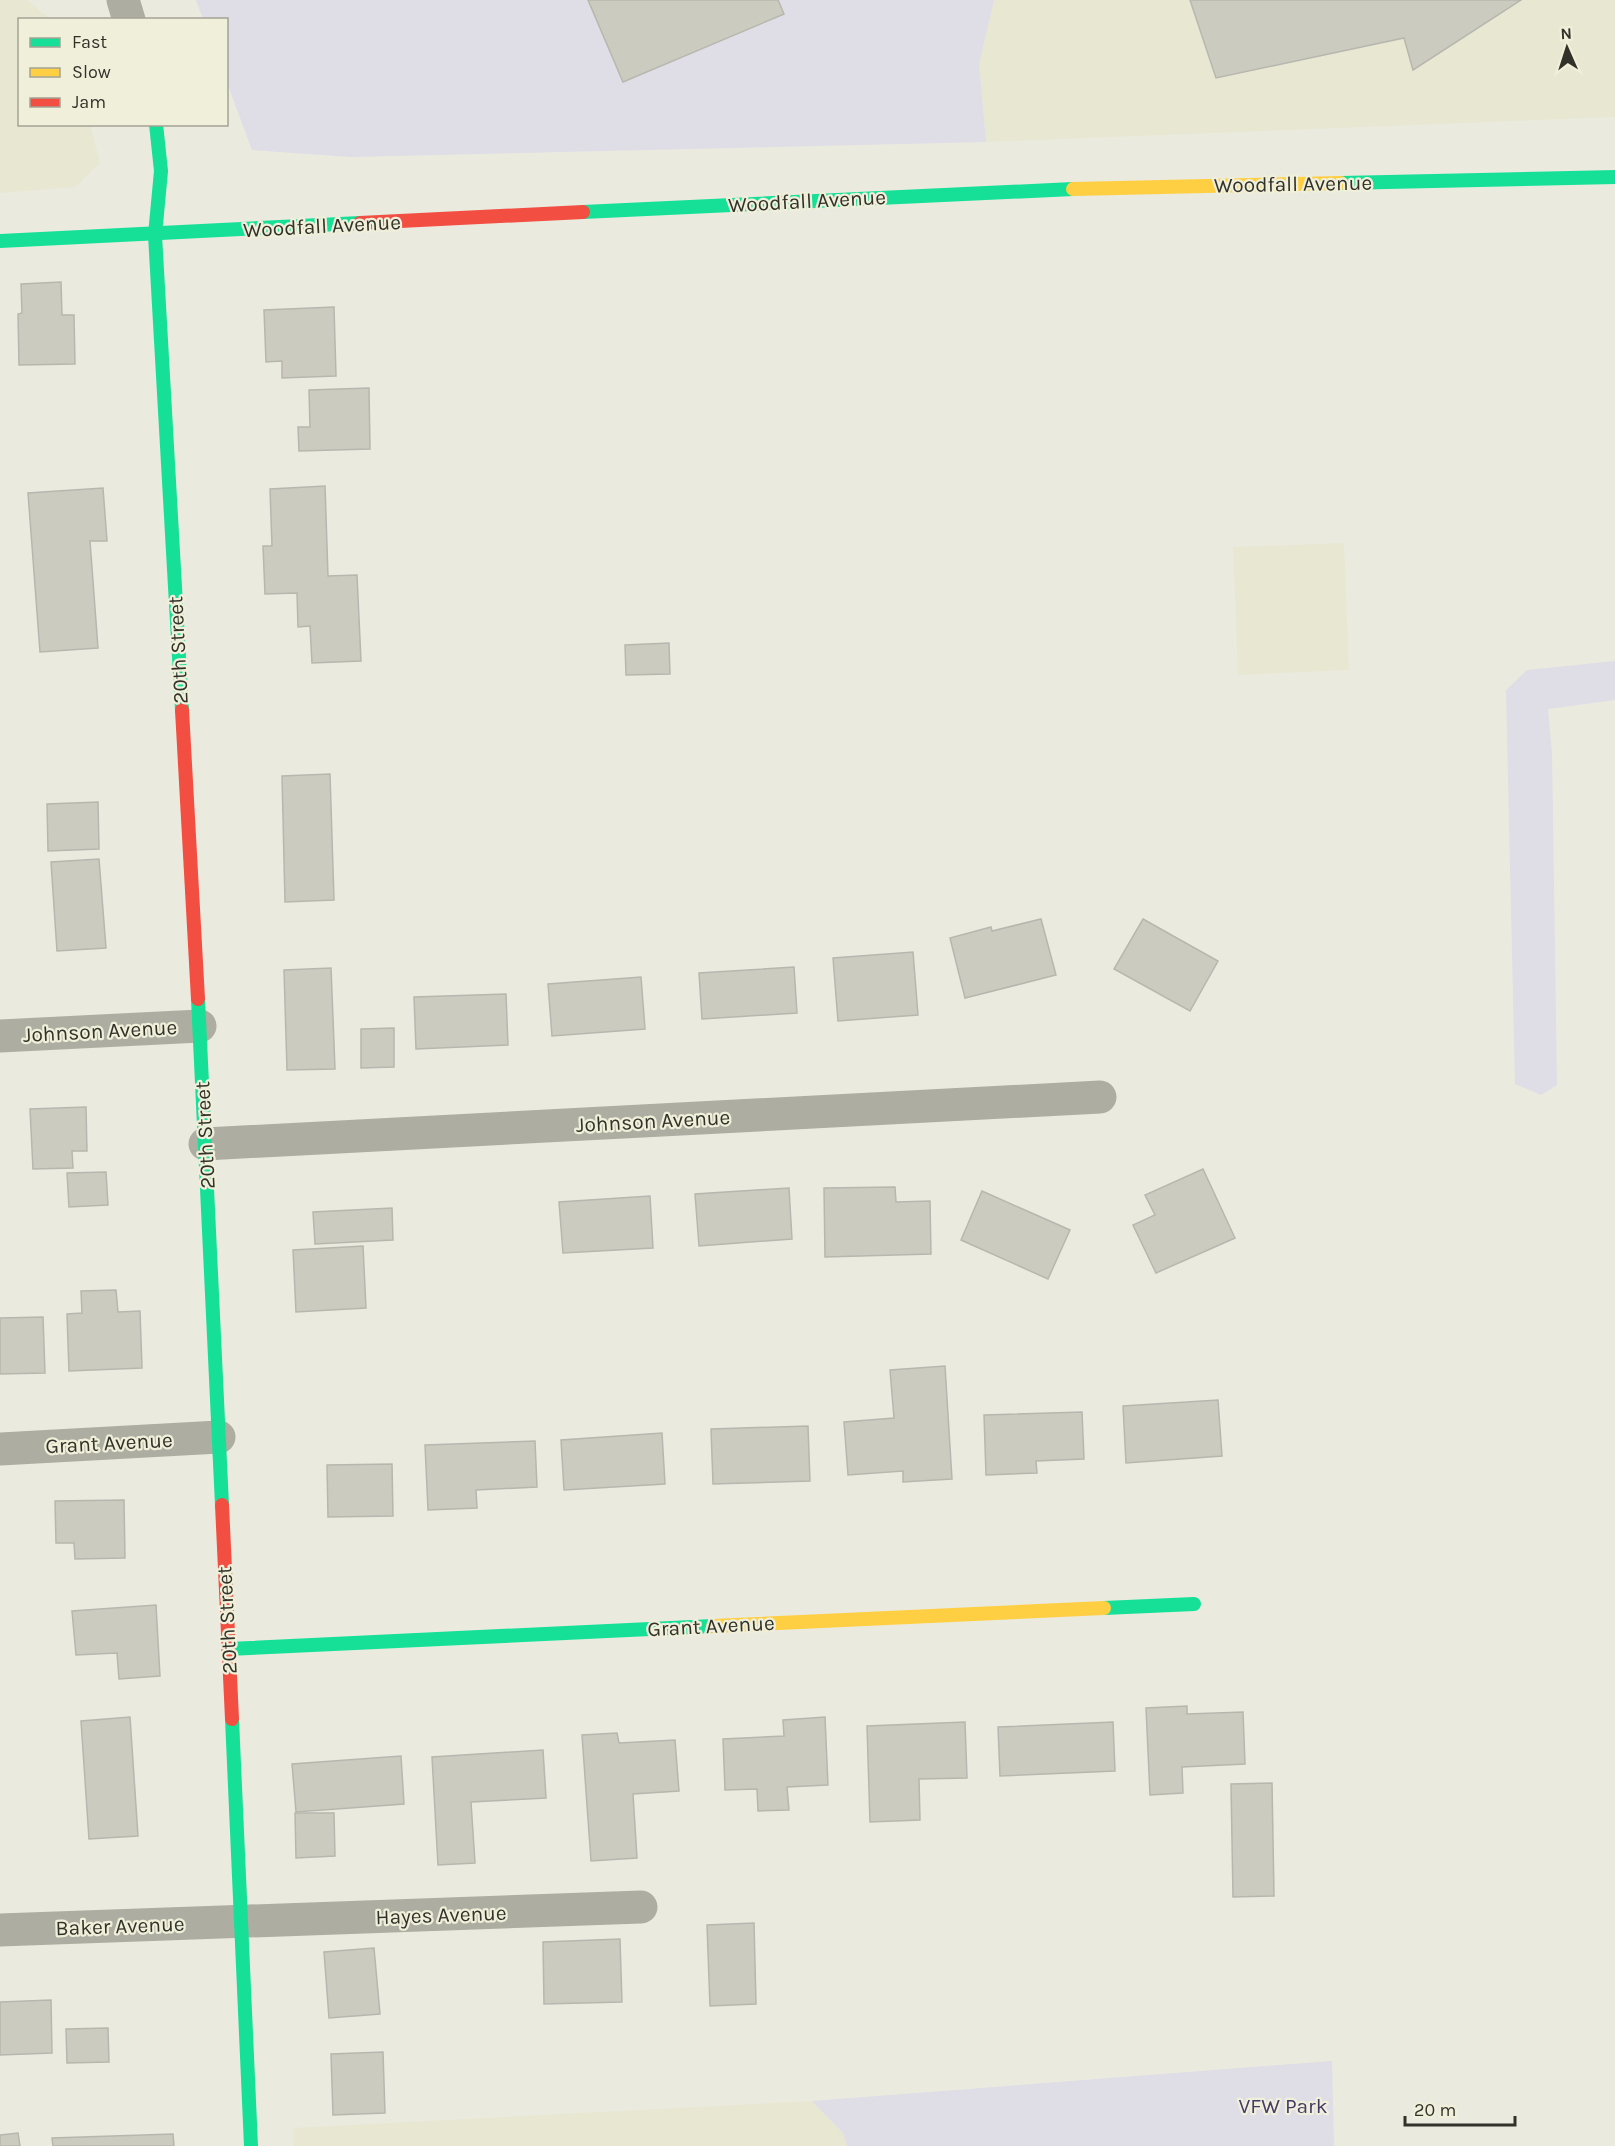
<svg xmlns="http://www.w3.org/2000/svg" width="1615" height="2146" font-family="Karla,sans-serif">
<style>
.built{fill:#e8e7d2}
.green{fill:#dfdde6}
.building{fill:#cccbbf;stroke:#b8b7af;stroke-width:1.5}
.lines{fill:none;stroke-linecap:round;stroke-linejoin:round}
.street{stroke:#adada1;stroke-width:33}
.fast{stroke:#16e098;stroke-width:14}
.slow{stroke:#ffcf43;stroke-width:14}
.jam{stroke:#f24e42;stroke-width:14}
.labels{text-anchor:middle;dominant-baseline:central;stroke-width:4.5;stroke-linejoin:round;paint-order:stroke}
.street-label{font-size:21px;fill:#32322a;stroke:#f0efda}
.park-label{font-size:21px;fill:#433a68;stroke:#f0efda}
</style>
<rect width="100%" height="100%" fill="#ebeadf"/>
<g class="built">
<polygon points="0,0 27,0 50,19 20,20 20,124 90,125 100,163 75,187 0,193"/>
<polygon points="994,0 1615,0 1615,117 986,142 979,64"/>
<polygon points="1344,543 1349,670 1238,675 1233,547"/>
<polygon points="812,2101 843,2133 847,2146 294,2146 293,2128"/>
</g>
<g class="green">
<polygon points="196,0 994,0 979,64 986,142 351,157 252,150 227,83 226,20 203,19"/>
<polygon points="1615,661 1615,700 1548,709 1552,754 1557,1085 1541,1095 1515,1084 1506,690 1527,670"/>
<polygon points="1332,2061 1334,2146 847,2146 843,2133 812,2101"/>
</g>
<g class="building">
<polygon points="588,0 778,0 784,14 623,82"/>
<polygon points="1190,0 1521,0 1413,70 1404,38 1216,78"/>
<polygon points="61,282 62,315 74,315 75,364 19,365 18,314 22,313 21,284"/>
<polygon points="334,307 336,376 282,378 282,361 266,362 264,310"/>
<polygon points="369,388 370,449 299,451 298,427 310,427 309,390"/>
<polygon points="325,486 328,576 357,575 361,661 312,663 310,626 298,627 297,593 265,594 263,546 272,546 270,489"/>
<polygon points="103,488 107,541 90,541 98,648 40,652 28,493"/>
<polygon points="669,643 670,674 626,675 625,645"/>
<polygon points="330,774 334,900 285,902 282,776"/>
<polygon points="98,802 99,849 48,851 47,804"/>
<polygon points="99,859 106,948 57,951 51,862"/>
<polygon points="1041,919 1056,975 965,998 950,938 991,927 992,931"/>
<polygon points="1143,919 1218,961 1190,1011 1114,969"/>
<polygon points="913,952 918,1015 838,1021 833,958"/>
<polygon points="794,967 797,1013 702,1019 699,973"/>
<polygon points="331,968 335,1069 287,1070 284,970"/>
<polygon points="641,977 645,1029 552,1036 548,984"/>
<polygon points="506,994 508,1045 416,1049 414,997"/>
<polygon points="394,1028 394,1067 361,1068 361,1029"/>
<polygon points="86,1107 87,1151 72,1151 73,1168 33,1169 30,1109"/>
<polygon points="1203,1169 1235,1238 1156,1273 1133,1225 1155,1215 1145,1195"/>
<polygon points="106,1172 108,1205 69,1207 67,1173"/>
<polygon points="895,1187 896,1202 930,1201 931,1254 825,1257 824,1188"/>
<polygon points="789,1188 792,1239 699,1246 695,1194"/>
<polygon points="982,1191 1070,1230 1048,1279 961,1240"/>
<polygon points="650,1196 653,1248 563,1253 559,1202"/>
<polygon points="392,1208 393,1240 315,1244 313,1212"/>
<polygon points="363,1246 366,1308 296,1312 293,1250"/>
<polygon points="116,1290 118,1312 140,1311 142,1368 69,1371 67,1314 82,1313 81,1291"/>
<polygon points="43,1317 45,1373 0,1374 0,1318"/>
<polygon points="945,1366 952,1479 903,1482 903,1471 848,1475 844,1422 894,1418 890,1370"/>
<polygon points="1218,1400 1222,1456 1126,1463 1123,1406"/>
<polygon points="1082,1412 1084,1459 1036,1461 1037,1473 986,1475 984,1415"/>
<polygon points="808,1426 810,1481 713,1484 711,1429"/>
<polygon points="662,1433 665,1484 564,1490 561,1440"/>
<polygon points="535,1441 537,1487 476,1490 477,1508 428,1510 425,1445"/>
<polygon points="392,1464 393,1516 328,1517 327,1465"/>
<polygon points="124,1500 125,1558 75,1559 74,1543 56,1543 55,1501"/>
<polygon points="156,1605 160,1676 119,1679 117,1653 76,1655 72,1611"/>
<polygon points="1187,1706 1187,1714 1243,1712 1245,1764 1182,1767 1183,1793 1150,1795 1146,1708"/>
<polygon points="130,1717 138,1836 89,1839 81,1721"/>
<polygon points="825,1717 828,1785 787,1787 789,1810 758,1811 757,1789 725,1790 723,1739 784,1736 783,1720"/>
<polygon points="965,1722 967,1778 919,1779 920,1820 870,1822 867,1726"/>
<polygon points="1113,1722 1115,1771 1000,1776 998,1727"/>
<polygon points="617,1733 619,1743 675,1740 679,1791 633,1794 637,1858 591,1861 582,1735"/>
<polygon points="543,1750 546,1798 471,1802 475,1863 438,1865 432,1757"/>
<polygon points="401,1756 404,1804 296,1812 292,1764"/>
<polygon points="1272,1783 1274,1896 1233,1897 1231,1784"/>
<polygon points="295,1813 334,1813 335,1856 296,1858"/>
<polygon points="754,1923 756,2004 710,2006 707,1925"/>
<polygon points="620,1939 622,2002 544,2004 543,1942"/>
<polygon points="374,1948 380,2014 329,2018 324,1952"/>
<polygon points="51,2000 52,2053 0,2055 0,2002"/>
<polygon points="108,2028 109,2062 67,2063 66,2029"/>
<polygon points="383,2052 385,2113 333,2115 331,2054"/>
<polygon points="18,2133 20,2146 0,2146 0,2135"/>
<polygon points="173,2134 174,2146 53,2146 52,2138"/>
</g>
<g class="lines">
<g class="street">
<polyline points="123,0 129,20"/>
<polyline points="0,1036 200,1026"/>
<polyline points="205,1144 1100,1097"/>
<polyline points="0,1449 219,1437"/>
<polyline points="0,1930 641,1907"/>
</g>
<g class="fast">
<polyline points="156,124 161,171 155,235 182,710"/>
<polyline points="1341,183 1615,177"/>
<polyline points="583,212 1073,189"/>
<polyline points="0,241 360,223"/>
<polyline points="198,999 222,1505"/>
<polyline points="1104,1608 1194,1604"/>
<polyline points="228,1649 713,1626"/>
<polyline points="232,1719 251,2146"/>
</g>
<g class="slow">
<polyline points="1073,189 1341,183"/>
<polyline points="713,1626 1104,1608"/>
</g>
<g class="jam">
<polyline points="360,223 583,212"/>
<polyline points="182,710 198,999"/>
<polyline points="222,1505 232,1719"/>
</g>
</g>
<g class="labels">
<g class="street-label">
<text transform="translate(1293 184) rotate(-1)">Woodfall Avenue</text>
<text transform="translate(807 201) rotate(-3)">Woodfall Avenue</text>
<text transform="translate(322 226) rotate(-3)">Woodfall Avenue</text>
<text transform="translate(178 650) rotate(-93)">20th Street</text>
<text transform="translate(100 1031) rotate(-3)">Johnson Avenue</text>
<text transform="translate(653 1121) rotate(-3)">Johnson Avenue</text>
<text transform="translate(205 1135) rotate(-93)">20th Street</text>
<text transform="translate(109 1443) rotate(-3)">Grant Avenue</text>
<text transform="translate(227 1620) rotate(-93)">20th Street</text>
<text transform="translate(711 1626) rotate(-3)">Grant Avenue</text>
<text transform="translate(441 1915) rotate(-2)">Hayes Avenue</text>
<text transform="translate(120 1926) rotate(-2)">Baker Avenue</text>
</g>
<g class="park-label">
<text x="1283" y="2106">VFW Park</text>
</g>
</g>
<rect x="18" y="18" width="210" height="108" fill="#f0efda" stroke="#a4a394" stroke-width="1.5"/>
<rect x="30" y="38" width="30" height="9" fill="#16e098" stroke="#a4a394" stroke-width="1.5"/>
<text x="72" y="48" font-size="18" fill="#32322a">Fast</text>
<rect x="30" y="68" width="30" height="9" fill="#ffcf43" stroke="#a4a394" stroke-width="1.5"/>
<text x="72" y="78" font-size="18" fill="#32322a">Slow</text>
<rect x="30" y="98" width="30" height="9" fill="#f24e42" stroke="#a4a394" stroke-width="1.5"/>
<text x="72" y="108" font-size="18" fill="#32322a">Jam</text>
<g transform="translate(1567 48) rotate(357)" stroke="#f0efda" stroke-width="4.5" paint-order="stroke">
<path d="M0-4.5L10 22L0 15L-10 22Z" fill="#32322a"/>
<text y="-9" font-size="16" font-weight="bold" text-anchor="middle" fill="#32322a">N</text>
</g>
<path d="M1405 2116v9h110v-9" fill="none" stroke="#32322a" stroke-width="3"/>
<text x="1414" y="2116" font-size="18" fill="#32322a" stroke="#f0efda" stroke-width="4.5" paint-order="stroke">20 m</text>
</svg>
